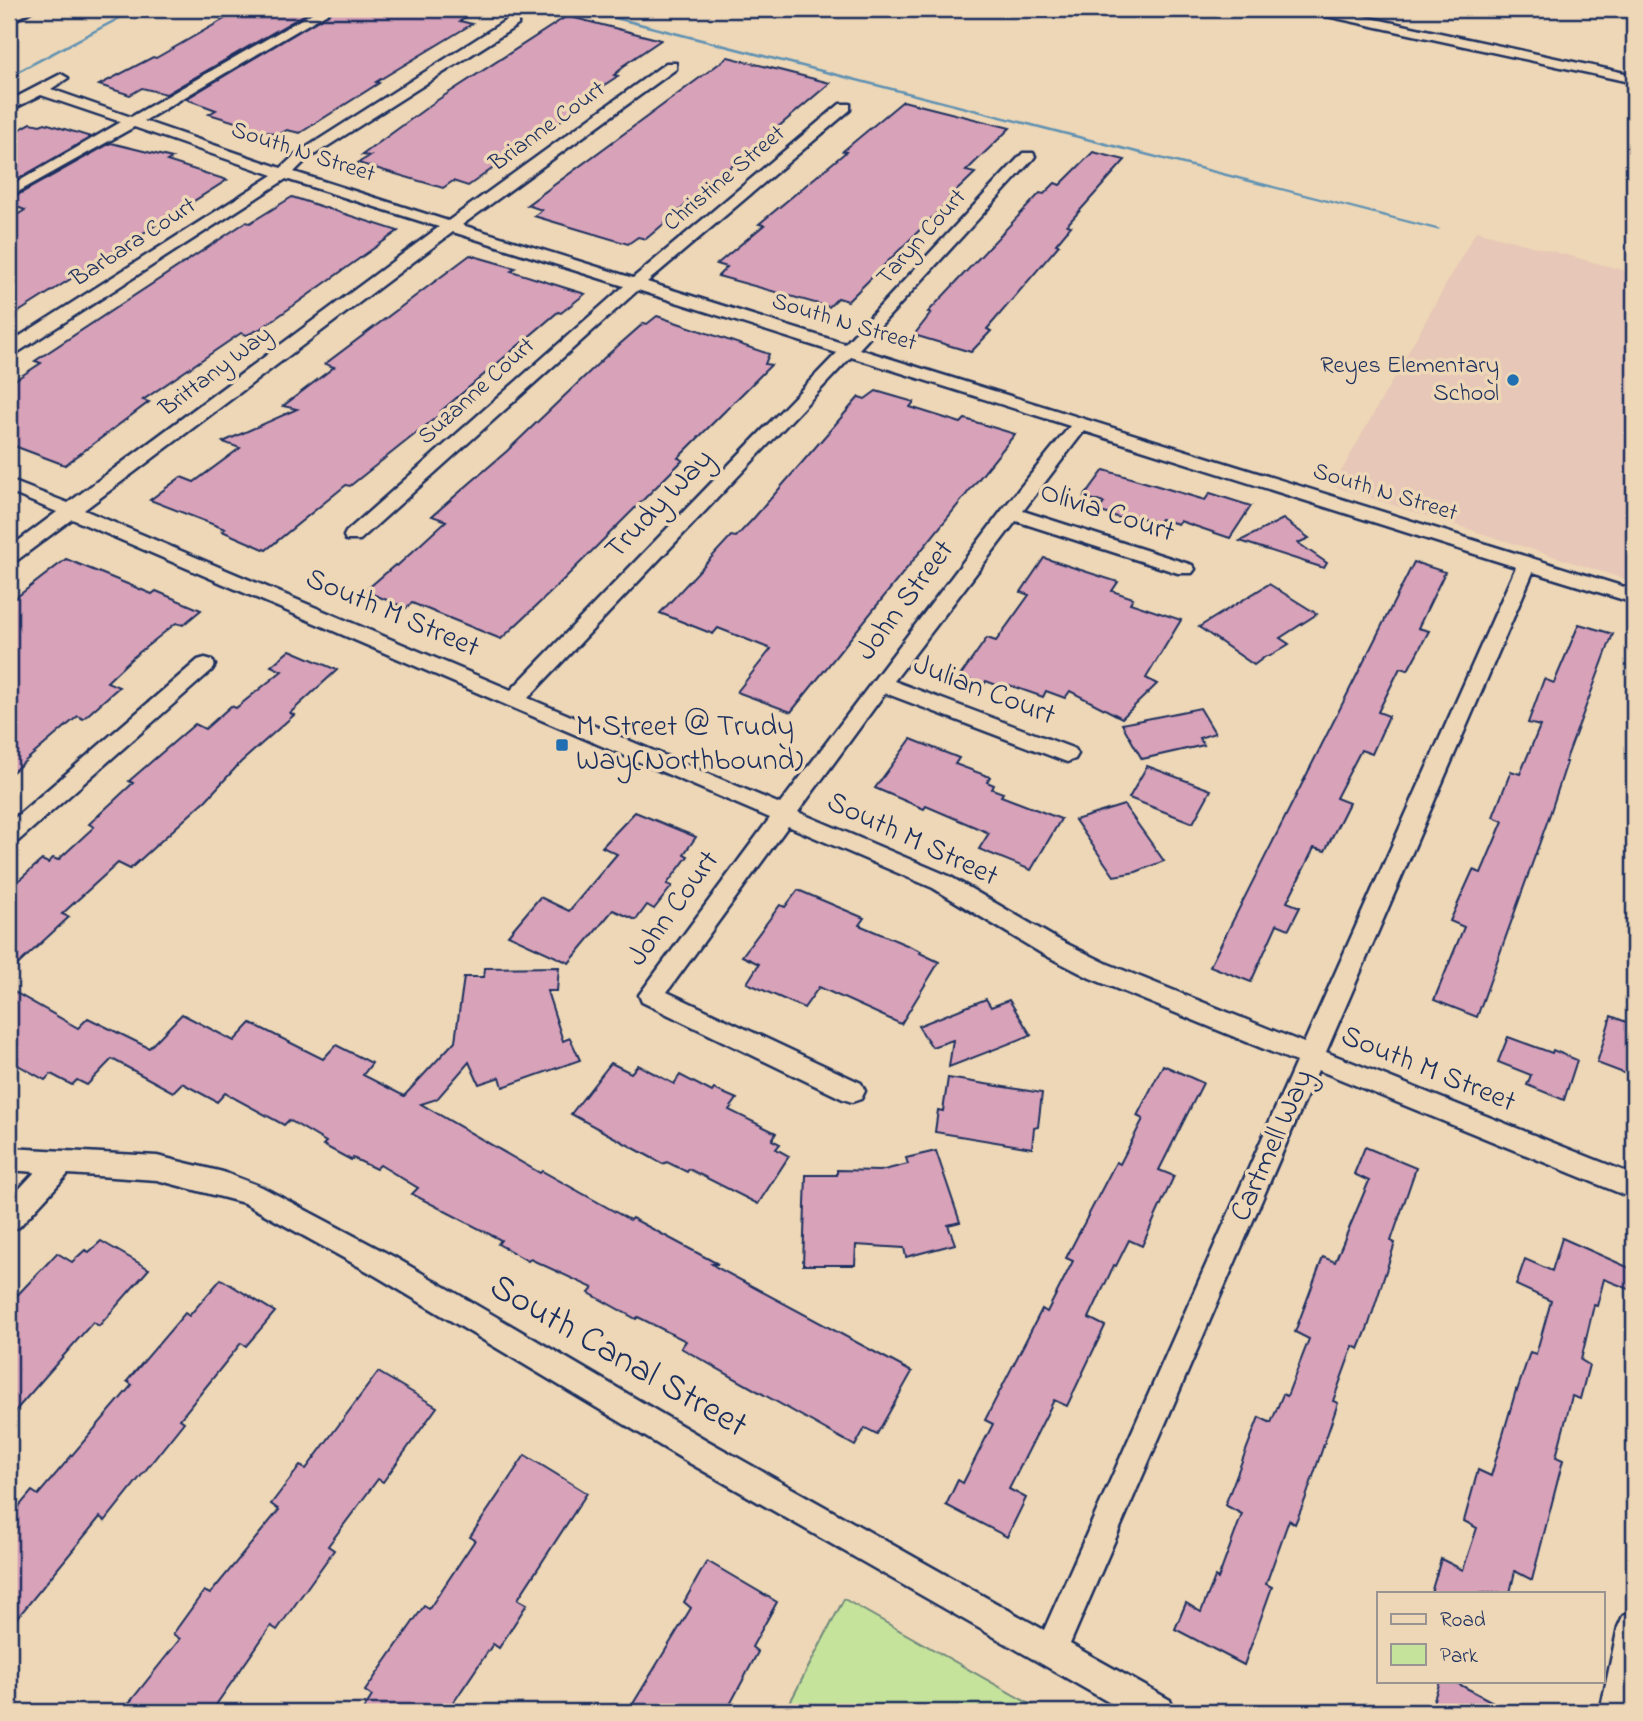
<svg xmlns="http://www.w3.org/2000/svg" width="1643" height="1721" font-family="'Indie Flower',sans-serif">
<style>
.built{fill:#e7c7b7}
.green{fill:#c5e39b;stroke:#70897c;stroke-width:2}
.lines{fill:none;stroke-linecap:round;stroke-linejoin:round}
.stream{fill:#5e91b3;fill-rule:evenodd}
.building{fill:#d8a2b9;stroke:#1b2f5e;stroke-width:2}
.street-casing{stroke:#1b2f5e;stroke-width:5}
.street{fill:#eed7b6;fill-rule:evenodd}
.poi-dot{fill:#1f6fb2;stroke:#eed7b6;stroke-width:2.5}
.labels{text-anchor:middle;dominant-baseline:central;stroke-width:7;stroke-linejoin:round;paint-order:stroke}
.far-street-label{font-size:24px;fill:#1b2f5e;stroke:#eed7b6}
.far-poi-label{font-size:24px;fill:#1b2f5e;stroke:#eed7b6;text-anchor:end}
.street-label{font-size:30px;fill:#1b2f5e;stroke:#eed7b6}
.poi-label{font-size:30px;fill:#1b2f5e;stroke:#eed7b6;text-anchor:start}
.near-street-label{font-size:37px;fill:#1b2f5e;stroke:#eed7b6}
</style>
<rect width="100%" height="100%" fill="#eed7b6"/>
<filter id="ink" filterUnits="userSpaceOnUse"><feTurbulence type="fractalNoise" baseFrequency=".0143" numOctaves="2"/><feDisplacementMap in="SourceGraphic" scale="14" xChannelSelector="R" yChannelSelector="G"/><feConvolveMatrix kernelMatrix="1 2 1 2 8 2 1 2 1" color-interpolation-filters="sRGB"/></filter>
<g filter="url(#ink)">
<polygon class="built" points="1476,231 1634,273 1634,582 1333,486"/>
<polygon class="green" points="844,1599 1044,1712 785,1712"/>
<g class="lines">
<g class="stream">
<polygon points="134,9 139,9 9,78 9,75"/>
<polygon points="579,9 586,9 1441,229 1436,230 579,10"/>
</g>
</g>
<g class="building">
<polygon points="242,9 314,9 166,94 142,88 130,95 99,85 153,57 156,58"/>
<polygon points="336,9 433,9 466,17 460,21 472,24 376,82 379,83 300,133 287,130 278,135 209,114 216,110 186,99"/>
<polygon points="567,16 661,40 624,65 626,65 614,75 618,76 586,97 591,99 468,186 453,181 443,188 358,163 370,156 362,155 436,101"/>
<polygon points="728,57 830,83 646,239 638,237 628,244 534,216 542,210 527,205"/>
<polygon points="903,101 1010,128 966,171 975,173 949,198 951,199 848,301 838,298 829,307 718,276 727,267 717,264 764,225 759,224 846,152 843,151"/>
<polygon points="31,123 40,125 45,123 91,137 9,184 9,135"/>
<polygon points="111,143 172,158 167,161 227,180 9,318 9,220 25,210 9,204 9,200"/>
<polygon points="1093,152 1125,160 1067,225 1071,226 1056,244 1059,245 987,329 991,331 971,352 914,335 931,313 928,312 1040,193 1044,194 1055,183 1060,185"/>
<polygon points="292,197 398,231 262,328 247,335 241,333 143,400 149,402 65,465 9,444 9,384 41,363 35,361 246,222 250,223"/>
<polygon points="470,255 515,268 511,271 585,294 561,313 558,312 441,411 443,412 350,486 346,485 266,550 222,531 225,529 150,500 181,477 194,482 240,448 223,442 297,409 283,406 334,367 325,364"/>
<polygon points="657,316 769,354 765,364 771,365 678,458 683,460 550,593 501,639 412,603 406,608 365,591 395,565 397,566 446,521 432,516 507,451 604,358 644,323 647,324"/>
<polygon points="876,391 914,402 910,407 961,423 965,419 1015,434 791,712 737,692 771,649 718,628 713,634 660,613 731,536 736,537 753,519 859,397 865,399"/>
<polygon points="1104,470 1205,500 1210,493 1251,506 1230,538 1180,521 1178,524 1161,519 1158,523 1127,513 1123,519 1098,511 1104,503 1084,497"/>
<polygon points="1283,519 1309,538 1298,543 1327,563 1324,568 1240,541"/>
<polygon points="1044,558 1118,582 1112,591 1133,598 1130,603 1181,620 1146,678 1157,684 1122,718 1070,691 1065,698 1046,691 1043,697 1009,685 1007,689 986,681 984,685 960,676 987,638 996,641 1029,595 1021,592"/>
<polygon points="66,559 152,594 156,591 201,610 183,625 176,623 131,659 107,682 119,687 83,719 78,716 9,775 9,603"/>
<polygon points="1414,562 1445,572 1418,628 1429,631 1408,670 1400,668 1378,712 1389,716 1372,754 1361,750 1336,798 1349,803 1325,851 1314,848 1287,902 1300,907 1289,929 1277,924 1251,982 1210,966"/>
<polygon points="1269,584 1317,614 1280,638 1289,644 1270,656 1266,656 1254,665 1199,627"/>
<polygon points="1579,624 1613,634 1565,762 1567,762 1550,814 1477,1017 1434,1000 1464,927 1450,921 1473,870 1481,873 1503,821 1493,817 1511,771 1520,774 1540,726 1528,723 1544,679 1554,683"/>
<polygon points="290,650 337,670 290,713 294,715 241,762 206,800 130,869 118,863 62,914 69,917 9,973 9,889 42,860 48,863 53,858 58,860 94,827 89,824 133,783 129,781 195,724 205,729 231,706 236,708 282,671 271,666"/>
<polygon points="1200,708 1215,733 1199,738 1204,745 1142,759 1122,724"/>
<polygon points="911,739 959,758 955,764 990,777 987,782 994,785 992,789 1003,793 1001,796 1061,819 1031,870 979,849 989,833 926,806 924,809 875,788"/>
<polygon points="1147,766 1211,790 1193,823 1129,798"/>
<polygon points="1124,805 1164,861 1136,872 1114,876 1075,820"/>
<polygon points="635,812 696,837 684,854 688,856 667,884 672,886 654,909 647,905 636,920 613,910 569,963 508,935 540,897 569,911 617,854 602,847"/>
<polygon points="798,890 864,918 859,925 921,951 920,953 939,962 901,1024 819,987 804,1008 747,983 759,964 742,956 780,905 785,907"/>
<polygon points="559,967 557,991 547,991 563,1041 570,1038 580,1060 503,1087 500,1077 479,1084 469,1062 437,1099 421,1104 540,1173 542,1171 630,1220 632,1218 718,1264 712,1264 716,1267 912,1372 877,1434 865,1428 855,1446 681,1348 686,1341 638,1317 636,1319 589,1293 593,1288 530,1259 528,1261 498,1244 501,1240 412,1194 418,1188 380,1165 376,1169 353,1158 351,1160 323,1145 326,1142 289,1120 284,1125 225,1093 217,1102 182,1083 173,1092 112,1059 87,1085 77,1080 72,1085 51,1074 45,1080 9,1060 9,989 78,1028 88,1018 149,1048 182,1014 234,1041 251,1023 323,1059 336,1045 372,1063 363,1075 404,1096 455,1041 464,977 484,977 485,968"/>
<polygon points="986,999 991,1007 1009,1000 1031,1035 949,1067 953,1040 932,1047 918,1026"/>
<polygon points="1611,1016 1634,1025 1634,1077 1597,1063"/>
<polygon points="1508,1037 1552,1053 1553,1050 1577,1060 1564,1100 1527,1085 1531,1075 1498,1062"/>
<polygon points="611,1063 631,1073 638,1065 674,1084 680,1075 712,1092 714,1089 737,1099 729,1110 776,1133 772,1140 780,1144 776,1149 789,1156 758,1204 689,1169 687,1172 667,1162 663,1164 571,1114"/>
<polygon points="1163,1065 1203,1083 1159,1170 1174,1176 1142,1246 1129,1240 1116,1266 1114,1265 1089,1318 1105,1326 1067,1406 1054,1400 1009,1489 1026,1498 1007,1537 946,1505 958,1480 963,1483 993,1424 985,1420 1042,1309 1047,1312 1073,1261 1066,1258 1116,1162 1120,1164 1143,1119 1137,1116"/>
<polygon points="948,1078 1042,1093 1038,1127 1034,1128 1032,1148 935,1132 938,1110 943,1111"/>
<polygon points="1365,1147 1416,1168 1391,1241 1395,1243 1368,1327 1359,1349 1353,1346 1333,1401 1338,1403 1305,1500 1295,1524 1289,1520 1266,1584 1272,1587 1244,1665 1175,1629 1186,1603 1201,1612 1215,1577 1218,1579 1242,1514 1225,1505 1259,1417 1271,1423 1283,1394 1287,1396 1309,1339 1295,1332 1323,1257 1335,1262 1369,1181 1354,1174"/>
<polygon points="936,1151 960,1222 948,1225 955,1244 906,1257 904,1248 856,1245 855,1265 803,1265 806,1175 837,1175 837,1170 880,1171 908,1164 906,1158"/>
<polygon points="1562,1238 1634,1270 1634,1291 1604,1279 1597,1306 1594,1305 1581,1360 1589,1365 1580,1399 1572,1396 1556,1457 1563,1460 1532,1580 1515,1571 1510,1593 1431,1593 1441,1559 1463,1570 1477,1528 1464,1521 1478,1470 1491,1476 1516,1390 1517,1391 1530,1352 1536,1354 1551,1301 1516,1285 1525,1259 1552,1271"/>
<polygon points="101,1241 149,1269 99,1326 93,1322 9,1418 9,1304 57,1253 72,1262 85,1250 89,1252"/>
<polygon points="221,1279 275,1312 246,1346 241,1343 180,1419 184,1422 105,1521 100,1517 9,1628 9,1518 32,1491 38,1495 132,1385 127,1381 185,1313 189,1316"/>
<polygon points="378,1372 437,1407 383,1482 378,1479 328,1546 334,1550 277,1630 271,1626 211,1712 122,1712 180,1639 173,1634 204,1591 210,1594 279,1510 271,1504 300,1466 306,1469"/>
<polygon points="525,1455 587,1493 518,1599 527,1604 499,1648 493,1644 447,1712 362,1712 372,1696 365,1691 424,1606 429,1609 475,1540 470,1537"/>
<polygon points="707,1561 777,1602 752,1647 758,1652 726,1712 628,1712 691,1608 684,1602"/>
<polygon points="1440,1681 1453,1681 1512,1712 1430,1712"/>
</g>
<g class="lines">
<defs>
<g id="street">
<polygon points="20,9 35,9 9,23 9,14"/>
<path d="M 319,9 L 334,9 L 144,121 L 281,168 L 296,154 L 508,19 L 518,19 L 518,25 L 306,160 L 294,172 L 448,221 L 666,63 L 676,63 L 676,69 L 462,225 L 633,278 L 840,104 L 850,104 L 850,110 L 647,282 L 845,344 L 1023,153 L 1033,153 L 1035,156 L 1033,159 L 859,349 L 1634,590 L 1634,603 L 1533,572 L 1326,1052 L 1634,1175 L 1634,1199 L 1318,1070 L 1070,1644 L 1170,1700 L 1174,1712 L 1126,1712 L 686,1461 L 376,1276 L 244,1203 L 157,1180 L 68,1174 L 19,1227 L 9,1230 L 9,1200 L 35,1172 L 9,1170 L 9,1148 L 157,1156 L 223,1172 L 262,1187 L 396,1258 L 708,1441 L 1044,1630 L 1296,1062 L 1090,978 L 1041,953 L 933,888 L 788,826 L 667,992 L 861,1083 L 865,1091 L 861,1099 L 852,1102 L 843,1099 L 642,1002 L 639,995 L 770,818 L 72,519 L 16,561 L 9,563 L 9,548 L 57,512 L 9,492 L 9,480 L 68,503 L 439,227 L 286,179 L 15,354 L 9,355 L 9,343 L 273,175 L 134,127 L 9,197 L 9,187 L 121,122 L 41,95 L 9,111 L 9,101 L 61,74 L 68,78 L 51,89 L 131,117 ZM 453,232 L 624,286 L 346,532 L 344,536 L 346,540 L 360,540 L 638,290 L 837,353 L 511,690 L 84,510 ZM 851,357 L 1070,426 L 1003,509 L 780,804 L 528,698 ZM 1084,431 L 1516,567 L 1304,1043 L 1108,964 L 1057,939 L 949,876 L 798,812 L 885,693 L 1059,759 L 1067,762 L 1075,759 L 1078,754 L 1075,749 L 894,681 L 1016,521 L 1178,573 L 1192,573 L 1195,569 L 1192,565 L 1023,511 Z"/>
<polygon points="1307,9 1329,9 1634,75 1634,83 1313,13"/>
<polygon points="205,658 212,660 215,665 212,670 17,842 9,844 9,823 198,660"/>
<polygon points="1634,1611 1632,1712 1600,1712 1618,1627 1623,1616"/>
</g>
</defs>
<use href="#street" class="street-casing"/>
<use href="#street" class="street"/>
</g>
</g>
<g class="poi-dot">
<circle cx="1513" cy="380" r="7"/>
<rect x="555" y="738" width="14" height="14" rx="3.5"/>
</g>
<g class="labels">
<g class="far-street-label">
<text transform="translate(548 127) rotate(-36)">Brianne Court</text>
<text transform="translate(303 153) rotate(18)">South N Street</text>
<text transform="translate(725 179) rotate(-40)">Christine Street</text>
<text transform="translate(922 238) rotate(-48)">Taryn Court</text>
<text transform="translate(134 243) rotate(-33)">Barbara Court</text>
<text transform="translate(844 323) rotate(17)">South N Street</text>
<text transform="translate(216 372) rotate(-37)">Brittany Way</text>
<text transform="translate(477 392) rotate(-42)">Suzanne Court</text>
<text transform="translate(1385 493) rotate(17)">South N Street</text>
</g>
<g class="far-poi-label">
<text x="1499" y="366">Reyes Elementary<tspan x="1499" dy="28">School</tspan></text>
</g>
<g class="street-label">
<text transform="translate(660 505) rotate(-46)">Trudy Way</text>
<text transform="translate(1107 513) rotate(18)">Olivia Court</text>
<text transform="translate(906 601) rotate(-53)">John Street</text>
<text transform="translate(392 614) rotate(23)">South M Street</text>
<text transform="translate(984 691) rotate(21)">Julian Court</text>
<text transform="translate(912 840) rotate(25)">South M Street</text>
<text transform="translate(674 909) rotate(-54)">John Court</text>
<text transform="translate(1428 1070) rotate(22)">South M Street</text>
<text transform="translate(1273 1146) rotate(-66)">Cartmell Way</text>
</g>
<g class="poi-label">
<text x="576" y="728">M Street @ Trudy<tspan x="576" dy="34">Way(Northbound)</tspan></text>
</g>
<g class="near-street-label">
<text transform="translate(618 1357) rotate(30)">South Canal Street</text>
</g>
</g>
<rect width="1643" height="1721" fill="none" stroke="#eed7b6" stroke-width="35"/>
<rect x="18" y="18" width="1608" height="1686" fill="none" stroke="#1b2f5e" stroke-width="2.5" filter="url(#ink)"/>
<rect x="1377" y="1592" width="228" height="91" fill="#eed7b6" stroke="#9a9493" stroke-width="2"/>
<rect x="1391" y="1614" width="35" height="10" fill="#eed7b6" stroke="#9a9493" stroke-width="2"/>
<text x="1440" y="1626" font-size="21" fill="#1b2f5e">Road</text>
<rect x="1391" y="1644" width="35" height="21" fill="#c5e39b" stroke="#9a9493" stroke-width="2"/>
<text x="1440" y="1662" font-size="21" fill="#1b2f5e">Park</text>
</svg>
